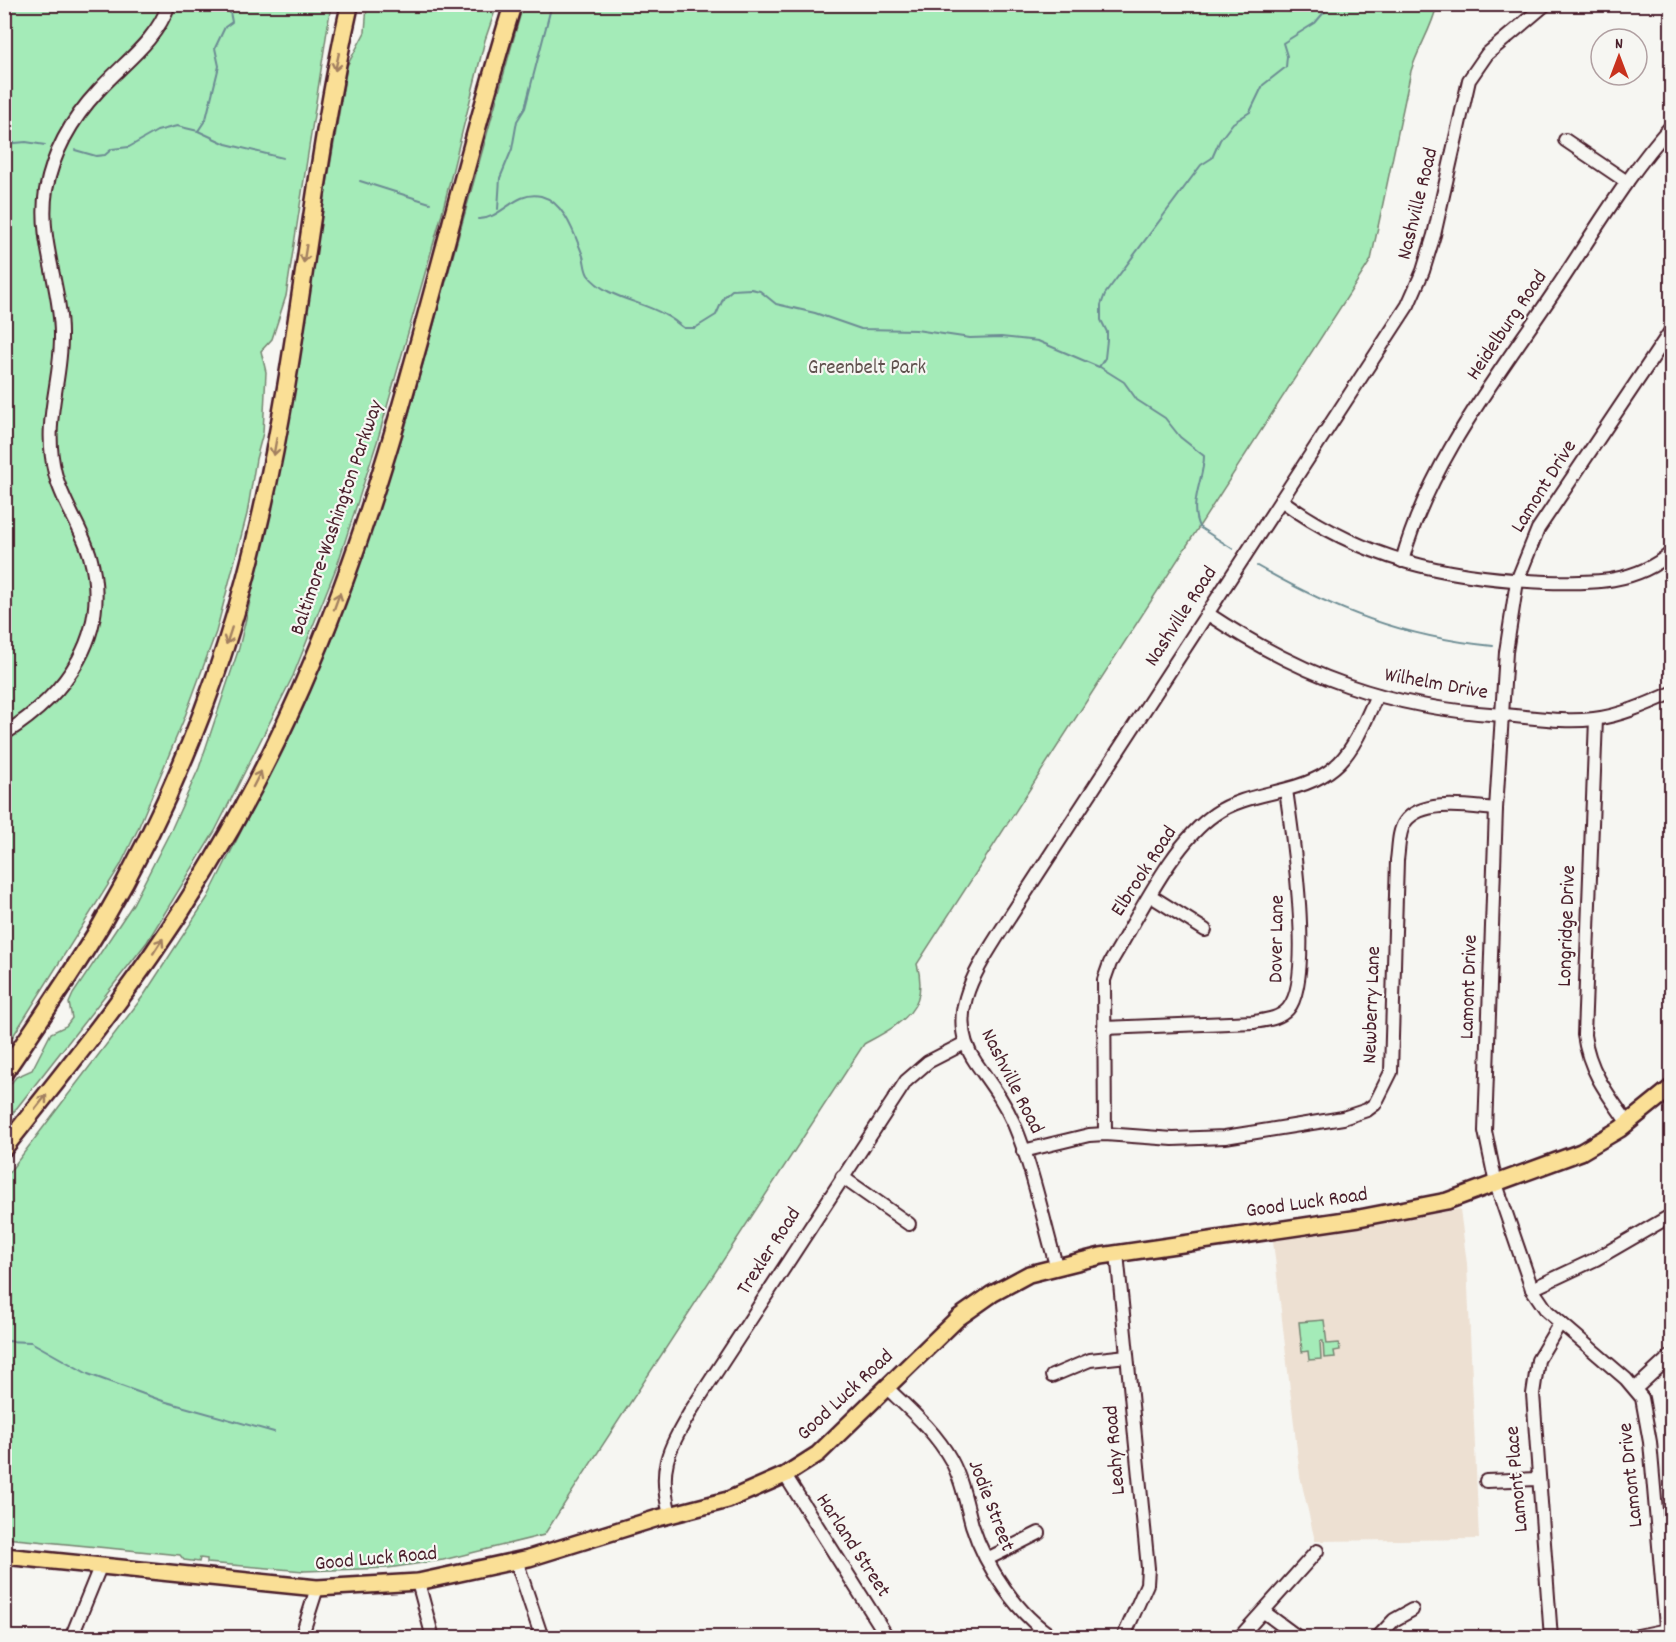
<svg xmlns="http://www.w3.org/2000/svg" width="1676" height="1642" font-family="Dekko,sans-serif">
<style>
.built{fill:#ede0d2}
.green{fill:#a4ebb8;stroke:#778572;stroke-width:1.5}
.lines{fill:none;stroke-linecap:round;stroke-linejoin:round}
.stream{stroke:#6c8c93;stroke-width:2}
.minor-casing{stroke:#4a1f2b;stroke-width:16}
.major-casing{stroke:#4a1f2b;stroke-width:20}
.highway-casing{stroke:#4a1f2b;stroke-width:21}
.minor{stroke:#f6f6f2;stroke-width:12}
.major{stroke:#fadf96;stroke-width:15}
.highway{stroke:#fadf96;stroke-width:16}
.oneway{stroke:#a27f60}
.labels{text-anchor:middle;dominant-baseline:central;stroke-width:4.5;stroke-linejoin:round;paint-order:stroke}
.street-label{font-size:21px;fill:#4a1f2b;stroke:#f6f6f2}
.park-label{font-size:21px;fill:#60524e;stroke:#f6f6f2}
</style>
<rect width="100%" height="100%" fill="#f6f6f2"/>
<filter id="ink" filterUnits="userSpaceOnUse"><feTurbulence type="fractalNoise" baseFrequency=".0167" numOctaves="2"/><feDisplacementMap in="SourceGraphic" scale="12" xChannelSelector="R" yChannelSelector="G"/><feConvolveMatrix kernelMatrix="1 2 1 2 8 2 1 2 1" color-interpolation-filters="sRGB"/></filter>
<g filter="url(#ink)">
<polygon class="built" points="1460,1209 1467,1264 1479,1539 1315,1541 1300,1476 1273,1241"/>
<g class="green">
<polygon points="4,5 331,5 286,296 272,339 261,351 266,372 263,433 256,459 247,514 216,632 184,719 137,831 120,866 5,1049"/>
<polygon points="367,5 497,5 485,40 441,217 377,442 338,563 293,676 215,831 147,942 5,1123 5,1091 16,1077 32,1070 51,1033 66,1026 72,1018 69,1003 73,994 133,904 172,828 199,768 239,648 272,508 347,66 365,32"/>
<path d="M 523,5 L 1437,5 C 1432,28 1418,48 1411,71 L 1371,260 L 917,964 C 930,1010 900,1024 864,1044 L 544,1535 L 443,1560 L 388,1568 L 304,1571 L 207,1563 L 207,1559 L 200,1558 L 199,1562 L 184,1560 L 180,1555 L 5,1538 L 4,1179 L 144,995 L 208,897 L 303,708 L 335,633 L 405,428 Z"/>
<polygon points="1324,1320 1327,1344 1339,1343 1340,1350 1334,1351 1335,1357 1324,1358 1323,1341 1320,1341 1321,1359 1309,1360 1308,1351 1302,1352 1299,1322"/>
</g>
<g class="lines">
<g class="stream">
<polyline points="198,131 206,119 219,66 215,48 225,27 232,22 229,7 236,4"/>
<polyline points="4,144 26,142 45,145"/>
<polyline points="75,150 96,156 105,155 112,149 129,147 157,131 177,126 198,131 226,144 283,158"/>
<polyline points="360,181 430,203"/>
<polyline points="498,209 500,178 512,149 517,121 525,108 552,4"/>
<path d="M 478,219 C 501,220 515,190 541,196 C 564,202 574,233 582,253 C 585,260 584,268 588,275 C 605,298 642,301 665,315 C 672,318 678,324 684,328 L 695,328 L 716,315 L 724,297 L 732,290 L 751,289 L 760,291 L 776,304 L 815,313 L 861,329 L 916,330 L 970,338 L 1001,337 L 1038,341 L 1099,367 L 1105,358 L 1107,340 L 1107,332 L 1101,320 L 1101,305 L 1105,294 L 1201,165 L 1212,158 L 1220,140 L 1233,123 L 1250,112 L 1263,85 L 1286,67 L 1287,56 L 1283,43 L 1315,23 L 1331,4"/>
<path d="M 1100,367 L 1124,382 L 1137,400 L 1165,418 L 1180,437 L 1204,456 C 1204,479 1188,504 1199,527 L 1233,549"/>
<path d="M 1257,566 C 1334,610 1403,637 1493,646"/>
<polyline points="4,1341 31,1342 88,1374 163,1401 274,1432"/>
</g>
<defs>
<g id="minor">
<polyline points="1565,140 1627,182"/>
<path d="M 1281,500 C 1363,560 1447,578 1547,582 C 1592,583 1636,584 1672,552"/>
<path d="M 1402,561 C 1430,460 1498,376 1556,289 C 1593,234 1627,175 1672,125"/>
<path d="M 1208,614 C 1303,677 1388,708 1502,715 C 1532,717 1564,723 1594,719 C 1620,716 1647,704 1672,693"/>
<path d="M 1596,719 L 1584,1035 C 1589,1071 1608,1095 1628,1123"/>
<path d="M 4,734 C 66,695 112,634 90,556 C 82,528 62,502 55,473 C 42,420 62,383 61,334 C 61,286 38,240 46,190 C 53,153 72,119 98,91 C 123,63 156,42 169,4"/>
<polyline points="1151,896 1205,930"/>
<path d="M 1104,1028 L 1254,1022 C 1266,1020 1279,1019 1288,1009 C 1314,979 1292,831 1286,790"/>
<path d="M 1105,1134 L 1104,980 L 1110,963 C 1138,918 1172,843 1215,814 C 1232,802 1254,797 1275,792 C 1343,777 1350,755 1377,695"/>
<path d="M 1023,1151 L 1089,1135 L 1105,1134 L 1173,1139 L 1225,1137 L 1343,1118 L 1367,1110 L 1375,1104 L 1391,1072 L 1397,860 C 1399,848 1398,832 1405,822 C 1422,798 1471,807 1496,809"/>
<polyline points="842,1177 909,1224"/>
<polyline points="1117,1253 1148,1568 1147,1584 1123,1638"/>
<path d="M 1056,1265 C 1043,1219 1033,1169 1014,1124 C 1004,1101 990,1083 976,1063 C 943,1016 977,969 1002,929 L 1408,305 L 1423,271 L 1434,235 L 1469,80 L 1487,54 L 1546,4"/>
<polyline points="1532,1289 1596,1259 1672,1215"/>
<polyline points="1052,1376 1090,1360 1127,1356"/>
<path d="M 887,1388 C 910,1410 935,1431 951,1460 C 962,1480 966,1503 972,1525 C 985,1566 1018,1616 1055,1638"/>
<polyline points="1635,1389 1672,1355"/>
<polyline points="785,1475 888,1638"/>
<polyline points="1486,1481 1538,1479"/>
<path d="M 670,1514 C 657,1467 669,1449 692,1409 L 906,1081 L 928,1062 L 965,1043"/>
<polyline points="987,1559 1039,1533"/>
<polyline points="516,1560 542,1638"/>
<polyline points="418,1582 433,1638"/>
<polyline points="1264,1612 1299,1638"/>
<polyline points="71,1638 100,1567"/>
<polyline points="301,1638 317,1588"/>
<polyline points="1239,1638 1317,1551"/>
<polyline points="1377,1638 1394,1620 1412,1610"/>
<polyline points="1551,1638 1533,1394 1538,1360 1560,1323"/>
<polyline points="1628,1638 1672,1629"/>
<polyline points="1667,1638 1650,1442 1642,1398 1626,1379 1547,1311 1532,1289 1496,1184 1485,1131 1496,809 1506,652 1517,581 1538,529 1672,329"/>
</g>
<polyline id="major" points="4,1556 317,1588 418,1582 529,1558 658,1518 728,1500 785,1475 818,1454 958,1318 992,1294 1029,1274 1101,1256 1359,1218 1447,1201 1581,1152 1620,1129 1672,1087"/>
<g id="highway">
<path d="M 4,1073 C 37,1024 71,975 101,925 C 176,797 230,655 262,511 C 300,344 312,172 350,4"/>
<path d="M 4,1148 C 54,1085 105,1022 151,956 C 215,864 270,764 313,661 C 402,450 445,223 513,4"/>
</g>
</defs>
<use href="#minor" class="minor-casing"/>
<use href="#major" class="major-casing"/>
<use href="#highway" class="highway-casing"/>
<use href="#minor" class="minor"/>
<use href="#major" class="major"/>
<use href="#highway" class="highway"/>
</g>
<defs><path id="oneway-shaft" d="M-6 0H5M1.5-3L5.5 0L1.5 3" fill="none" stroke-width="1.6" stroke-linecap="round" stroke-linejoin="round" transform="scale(1.5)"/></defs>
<g class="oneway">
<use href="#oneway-shaft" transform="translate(337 62) rotate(102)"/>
<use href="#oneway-shaft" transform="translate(305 254) rotate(99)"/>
<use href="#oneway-shaft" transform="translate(275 447) rotate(100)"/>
<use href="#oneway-shaft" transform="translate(337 601) rotate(-70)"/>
<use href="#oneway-shaft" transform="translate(229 636) rotate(108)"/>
<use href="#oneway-shaft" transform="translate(257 779) rotate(-63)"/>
<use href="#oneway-shaft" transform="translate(158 946) rotate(-57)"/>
<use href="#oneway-shaft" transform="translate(41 1102) rotate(-52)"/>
</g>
</g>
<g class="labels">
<g class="street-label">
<text transform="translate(1419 204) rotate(-76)">Nashville Road</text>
<text transform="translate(1508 326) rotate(-56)">Heidelburg Road</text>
<text transform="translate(1545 487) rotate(-58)">Lamont Drive</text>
<text transform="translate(338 518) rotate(-71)">Baltimore-Washington Parkway</text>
<text transform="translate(1182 617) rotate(-57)">Nashville Road</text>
<text transform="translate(1436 685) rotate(10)">Wilhelm Drive</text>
<text transform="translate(1145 872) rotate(-57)">Elbrook Road</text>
<text transform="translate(1568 926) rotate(-88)">Longridge Drive</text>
<text transform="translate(1278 939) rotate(-89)">Dover Lane</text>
<text transform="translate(1470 987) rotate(-88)">Lamont Drive</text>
<text transform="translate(1373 1005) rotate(-88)">Newberry Lane</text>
<text transform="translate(1011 1082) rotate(63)">Nashville Road</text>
<text transform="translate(1307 1204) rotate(-8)">Good Luck Road</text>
<text transform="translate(770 1252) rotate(-57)">Trexler Road</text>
<text transform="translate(846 1396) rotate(-43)">Good Luck Road</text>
<text transform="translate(1116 1450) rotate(-95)">Leahy Road</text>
<text transform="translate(1632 1475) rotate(-96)">Lamont Drive</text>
<text transform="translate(1518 1479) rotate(-95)">Lamont Place</text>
<text transform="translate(990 1506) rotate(69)">Jodie Street</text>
<text transform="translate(852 1546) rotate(57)">Harland Street</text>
<text transform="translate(376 1560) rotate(-5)">Good Luck Road</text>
</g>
<g class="park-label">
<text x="867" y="369">Greenbelt Park</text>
</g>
</g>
<rect width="1676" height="1642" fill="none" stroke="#f6f6f2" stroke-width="24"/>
<rect x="12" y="12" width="1652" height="1618" fill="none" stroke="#4a1f2b" stroke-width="2" filter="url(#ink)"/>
<g transform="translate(1619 57)"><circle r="28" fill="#f6f6f2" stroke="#b1a0a2" stroke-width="1.5"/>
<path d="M0-4.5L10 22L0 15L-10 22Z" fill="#c8321e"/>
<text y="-9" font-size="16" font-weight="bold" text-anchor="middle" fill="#4a1f2b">N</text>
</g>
</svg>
